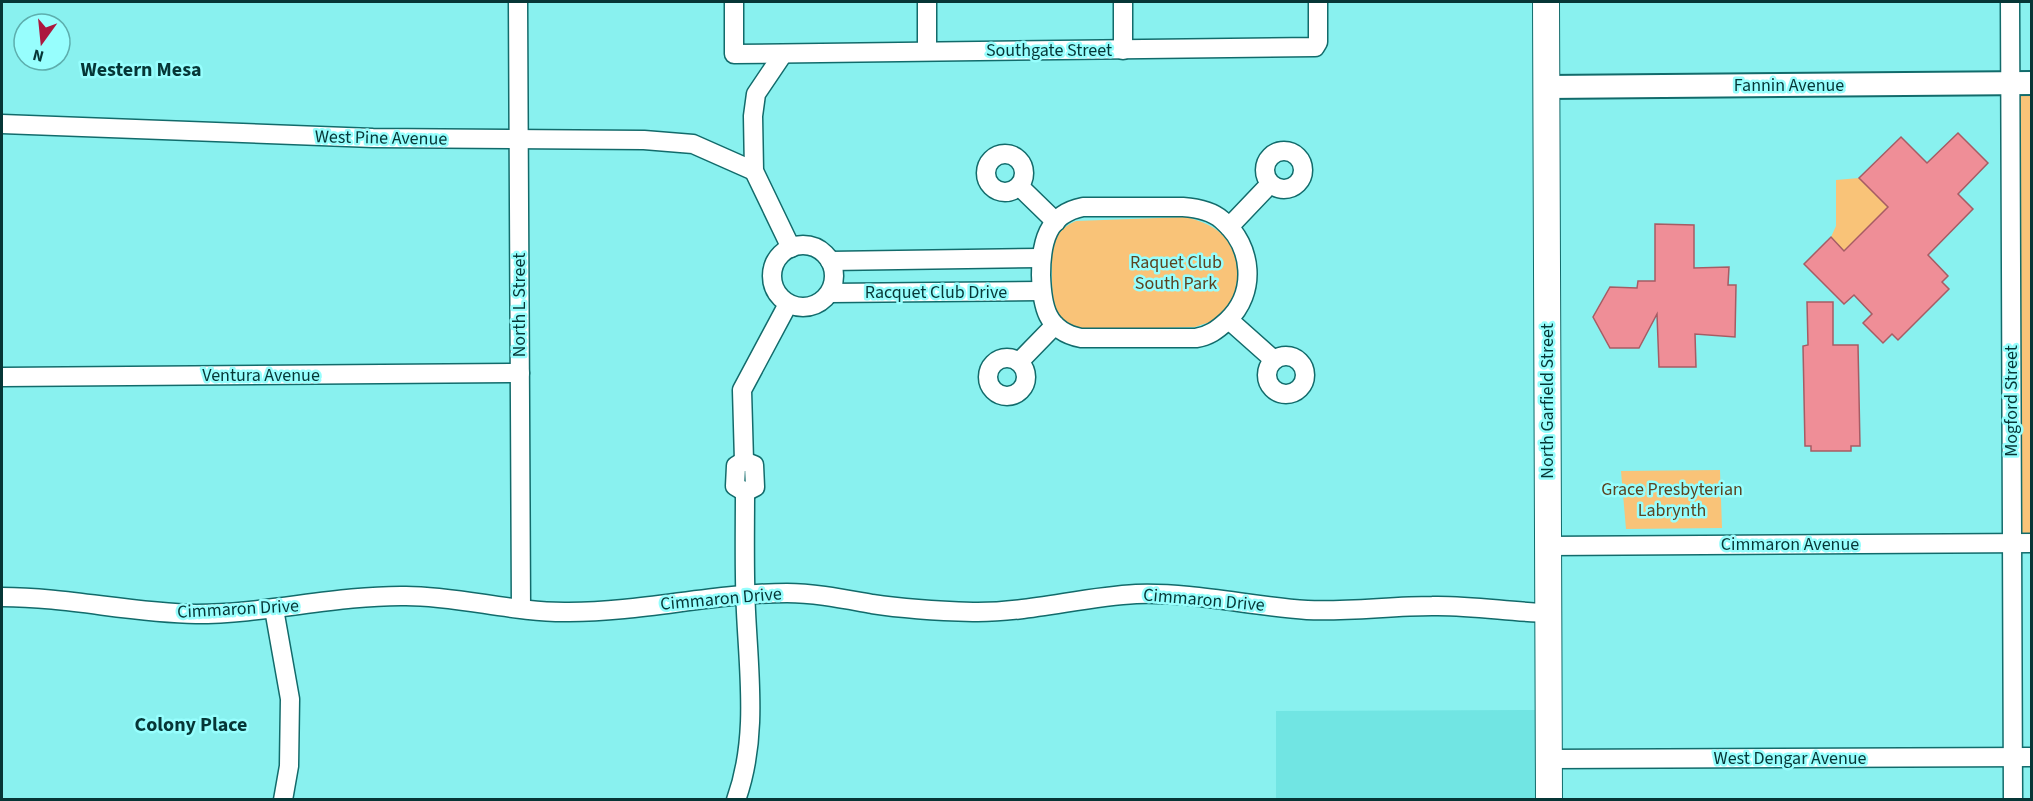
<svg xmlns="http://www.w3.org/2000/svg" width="2033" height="801" font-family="'Source Sans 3',sans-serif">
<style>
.built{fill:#71e5e3}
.green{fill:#f9c378}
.building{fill:#ef8e97;stroke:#a65c64;stroke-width:1.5}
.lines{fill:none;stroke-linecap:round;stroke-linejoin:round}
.minor-casing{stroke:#126b6b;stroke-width:21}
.tertiary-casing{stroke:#126b6b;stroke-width:26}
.secondary-casing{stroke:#126b6b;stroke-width:28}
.minor{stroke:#fff;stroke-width:18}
.tertiary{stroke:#fff;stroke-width:22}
.secondary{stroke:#fff;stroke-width:26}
.labels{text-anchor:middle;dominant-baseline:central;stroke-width:5;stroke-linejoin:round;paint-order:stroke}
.street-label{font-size:18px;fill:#063636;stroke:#97fefd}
.park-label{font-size:18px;fill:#5b4321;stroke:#97fefd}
.neighbourhood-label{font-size:20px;font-weight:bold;fill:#063636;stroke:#97fefd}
</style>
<rect width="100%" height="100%" fill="#89f1ef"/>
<polygon class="built" points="1554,710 1555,799 1276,799 1276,711"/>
<g class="green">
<polygon points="2009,83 2032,83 2031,543 2012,543"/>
<polygon points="1859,178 1888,207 1844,251 1831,237 1836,226 1836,180"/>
<path d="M 1186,217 C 1201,221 1217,227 1226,239 C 1243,261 1241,297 1220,316 C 1213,322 1203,324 1195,327 L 1082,330 C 1071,327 1061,322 1056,311 C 1051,303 1053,293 1052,284 C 1052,258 1047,233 1076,221 Z"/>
<polygon points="1720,470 1722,528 1626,529 1621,471"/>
</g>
<g class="building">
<polygon points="1958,133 1988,163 1958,194 1973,209 1928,255 1948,276 1942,282 1949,289 1898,340 1892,334 1883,343 1863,323 1872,314 1854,295 1844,304 1804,264 1831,237 1844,251 1888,207 1859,178 1901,137 1927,163"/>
<polygon points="1655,224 1694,225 1694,268 1729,267 1728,285 1736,285 1735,337 1695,334 1696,367 1659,367 1657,314 1639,348 1610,348 1593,317 1610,287 1637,288 1638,281 1655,281"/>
<polygon points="1807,302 1833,302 1833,345 1858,345 1860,446 1851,446 1851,451 1811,451 1811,446 1805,446 1803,346 1808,345"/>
</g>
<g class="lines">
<defs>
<g id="minor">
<polyline points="518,2 521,608"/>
<polyline points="734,2 734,54 1315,47 1318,42 1318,2"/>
<polyline points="927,2 927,51"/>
<polyline points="1123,2 1123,50"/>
<polyline points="2010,2 2013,800"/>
<polyline points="783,54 756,94 753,116 754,171 791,248"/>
<polyline points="2,124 373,138 644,140 693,144 754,171"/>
<circle cx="1284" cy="170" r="19"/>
<circle cx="1005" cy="173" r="19"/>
<polyline points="1019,186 1056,222"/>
<path d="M 1083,207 L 1183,207 C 1197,208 1212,211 1222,220 C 1253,246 1257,293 1227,321 C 1217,330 1209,336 1196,338 L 1081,338 C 1046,331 1042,306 1041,275 C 1041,243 1047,214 1083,207 Z"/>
<polyline points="1229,227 1270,184"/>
<circle cx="803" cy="276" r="31"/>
<polyline points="830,261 1041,258"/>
<polyline points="830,293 1041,291"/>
<polyline points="1229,320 1274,360"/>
<circle cx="1286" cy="375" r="19"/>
<circle cx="1007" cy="377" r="19"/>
<polyline points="1019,362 1055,325"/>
<polyline points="2,377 520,373"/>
<polyline points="744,461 742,390 788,304"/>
<polyline points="744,461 754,465 755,487 745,492"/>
<polyline points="744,461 736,466 735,486 745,492"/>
<polyline points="1548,546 2032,543"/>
<path d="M 2,597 C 67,597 131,613 196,614 C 266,614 336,595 406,596 C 460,596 514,613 569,612 C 642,612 714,593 787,593 C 815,593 844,599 872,604 C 905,609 939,611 973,612 C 1027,613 1081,597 1136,594 C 1194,592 1249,606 1307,610 C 1348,612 1390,606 1432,606 C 1471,605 1509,612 1548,613"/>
<polyline points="274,609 290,699 289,766 283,800"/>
<polyline points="1549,759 2032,757"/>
<path d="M 736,800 C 758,739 749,675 746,612 C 744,572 745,532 745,492"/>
</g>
<polyline id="tertiary" points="1547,87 2032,83"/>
<polyline id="secondary" points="1546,2 1549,800"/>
</defs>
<use href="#minor" class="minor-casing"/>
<use href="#tertiary" class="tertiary-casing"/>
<use href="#secondary" class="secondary-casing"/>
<use href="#minor" class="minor"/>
<use href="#tertiary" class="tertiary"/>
<use href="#secondary" class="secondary"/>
</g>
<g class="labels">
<g class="street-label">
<text x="1049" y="50">Southgate Street</text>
<text x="1789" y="85">Fannin Avenue</text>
<text transform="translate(381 138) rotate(1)">West Pine Avenue</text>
<text x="936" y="292">Racquet Club Drive</text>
<text transform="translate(519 305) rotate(-90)">North L Street</text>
<text x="261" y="375">Ventura Avenue</text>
<text transform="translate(1547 401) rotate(-90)">North Garfield Street</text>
<text transform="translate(2011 401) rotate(-90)">Mogford Street</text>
<text x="1790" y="544">Cimmaron Avenue</text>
<text transform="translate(721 599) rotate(-5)">Cimmaron Drive</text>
<text transform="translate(1204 600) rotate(5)">Cimmaron Drive</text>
<text transform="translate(238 609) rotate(-3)">Cimmaron Drive</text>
<text x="1790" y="758">West Dengar Avenue</text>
</g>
<g class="park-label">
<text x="1176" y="262">Raquet Club<tspan x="1176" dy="21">South Park</tspan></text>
<text x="1672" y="489">Grace Presbyterian<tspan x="1672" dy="21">Labrynth</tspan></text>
</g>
<g class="neighbourhood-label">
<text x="141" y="70">Western Mesa</text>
<text x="191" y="725">Colony Place</text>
</g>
</g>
<rect width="2033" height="801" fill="none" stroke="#063636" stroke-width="6"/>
<g transform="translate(42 42) rotate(195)"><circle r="28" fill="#97fefd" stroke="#5daead" stroke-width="1.5"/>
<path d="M0-4.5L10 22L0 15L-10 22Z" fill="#ac173e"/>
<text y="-9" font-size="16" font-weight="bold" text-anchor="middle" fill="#063636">N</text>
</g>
</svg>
